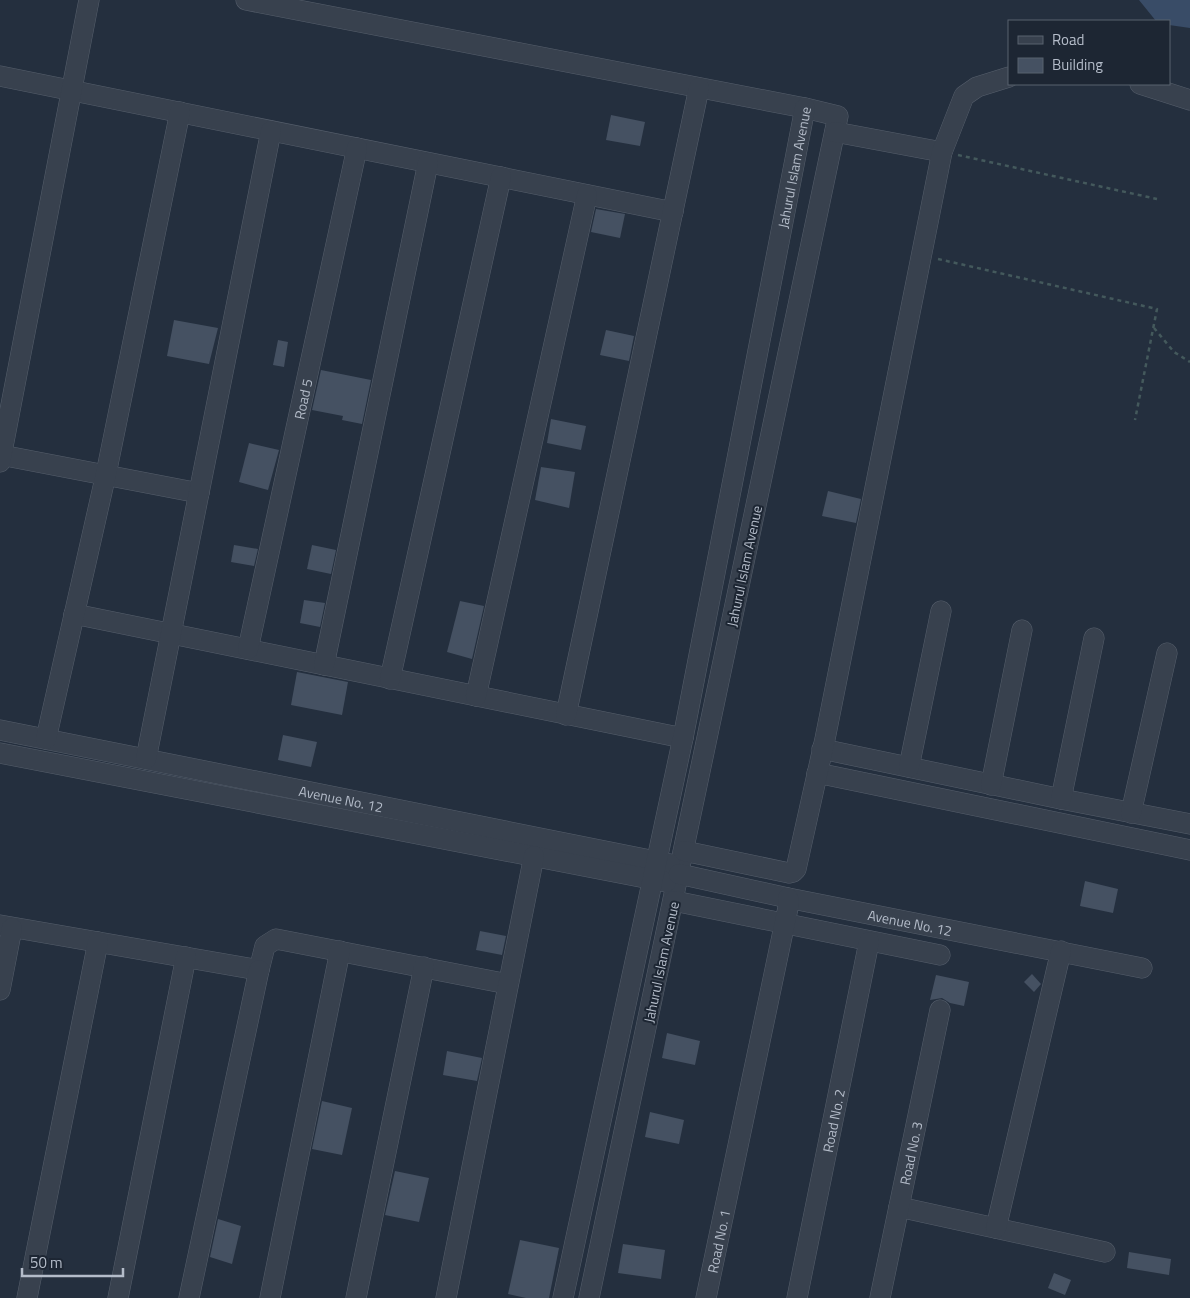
<svg xmlns="http://www.w3.org/2000/svg" width="1190" height="1298" font-family="'Titillium Web',sans-serif">
<style>
.water{fill:#394c67}
.building{fill:#455162}
.lines{fill:none;stroke-linecap:round;stroke-linejoin:round}
.minor-casing{stroke:#565f6c;stroke-width:21}
.path{stroke:#44595c;stroke-width:2.5;stroke-dasharray:4 4;stroke-linecap:butt}
.minor{stroke:#38414e;stroke-width:20}
.labels{text-anchor:middle;dominant-baseline:central;stroke-width:4;stroke-linejoin:round;paint-order:stroke}
.street-label{font-size:14px;fill:#b4bcc9;stroke:#1d2633}
</style>
<rect width="100%" height="100%" fill="#242f3e"/>
<polygon class="water" points="1139,0 1190,0 1190,28 1169,25 1169,21 1156,21"/>
<g class="building">
<polygon points="611,115 645,122 640,146 606,140"/>
<polygon points="596,209 625,214 620,238 591,232"/>
<polygon points="174,320 218,328 209,364 167,356"/>
<polygon points="606,330 634,336 629,361 600,355"/>
<polygon points="278,340 288,342 284,367 273,365"/>
<polygon points="321,370 371,380 362,424 342,420 343,416 312,410"/>
<polygon points="551,419 586,426 581,450 547,443"/>
<polygon points="249,443 279,450 268,490 239,482"/>
<polygon points="541,467 575,472 569,508 535,500"/>
<polygon points="828,491 861,499 856,523 822,516"/>
<polygon points="234,545 258,549 254,566 231,562"/>
<polygon points="312,545 336,550 331,574 307,569"/>
<polygon points="304,600 325,603 320,627 300,623"/>
<polygon points="460,601 484,606 472,659 447,652"/>
<polygon points="297,672 348,682 342,715 291,705"/>
<polygon points="283,735 317,742 311,767 278,760"/>
<polygon points="1085,881 1118,889 1113,913 1080,906"/>
<polygon points="480,931 506,936 502,955 476,950"/>
<polygon points="1032,974 1041,984 1034,992 1024,982"/>
<polygon points="936,975 969,982 964,1006 950,1003 942,998 930,1000"/>
<polygon points="667,1033 700,1041 695,1065 662,1058"/>
<polygon points="447,1051 482,1058 477,1081 443,1075"/>
<polygon points="322,1101 352,1108 342,1155 312,1149"/>
<polygon points="650,1112 684,1120 679,1144 645,1137"/>
<polygon points="395,1171 429,1178 419,1222 385,1215"/>
<polygon points="218,1219 241,1226 232,1264 210,1257"/>
<polygon points="520,1240 559,1248 549,1298 526,1298 508,1294"/>
<polygon points="623,1244 665,1250 661,1279 618,1273"/>
<polygon points="1129,1252 1171,1259 1169,1275 1127,1268"/>
<polygon points="1054,1273 1071,1280 1065,1295 1048,1288"/>
</g>
<g class="lines">
<defs>
<g id="minor">
<polyline points="246,0 805,108 838,116 589,1298"/>
<polyline points="0,76 673,212"/>
<polyline points="1140,84 1190,100"/>
<polyline points="835,132 942,152"/>
<polyline points="1,455 199,493"/>
<polyline points="0,462 89,0"/>
<polyline points="74,614 683,738"/>
<path id="s1" d="M 248,649 L 357,148"/>
<polyline points="324,665 428,163"/>
<polyline points="390,679 501,177"/>
<polyline points="476,696 587,195"/>
<polyline points="566,715 699,88"/>
<path id="s2" d="M 0,730 L 670,864"/>
<polyline points="46,739 106,474 180,112"/>
<polyline points="822,749 1061,799 1190,824"/>
<polyline points="0,753 666,882"/>
<polyline points="146,759 271,131"/>
<polyline points="909,767 941,611"/>
<polyline points="817,773 1190,850"/>
<polyline points="991,785 1022,630"/>
<polyline points="1061,799 1094,638"/>
<polyline points="1131,813 1167,653"/>
<polyline points="684,851 789,873 793,872 796,869 825,739 942,152 964,96 977,87 1009,77"/>
<path id="s3" d="M 679,874 L 788,898 L 1142,968"/>
<polyline points="674,901 940,955"/>
<polyline points="0,925 259,970 265,946 276,939 508,984"/>
<polyline points="0,990 12,928"/>
<polyline points="899,1207 1105,1252"/>
<polyline points="996,1228 1061,951"/>
<polyline points="27,1298 98,942"/>
<polyline points="118,1298 186,957"/>
<polyline points="189,1298 259,970"/>
<polyline points="270,1298 340,951"/>
<polyline points="356,1298 424,967"/>
<polyline points="446,1298 534,856"/>
<path id="s4" d="M 563,1298 L 683,738 L 805,108"/>
<path id="s5" d="M 706,1298 L 789,903 L 788,898"/>
<path id="s6" d="M 797,1298 L 869,942"/>
<path id="s7" d="M 880,1298 L 940,1010"/>
</g>
</defs>
<use href="#minor" class="minor-casing"/>
<g class="path">
<polyline points="958,155 1157,199"/>
<polyline points="938,259 1157,309 1135,420"/>
<polyline points="1154,328 1174,352 1190,362"/>
</g>
<use href="#minor" class="minor"/>
</g>
<g class="labels">
<g class="street-label">
<text stroke="none"><textPath href="#s4" startOffset="1154">Jahurul Islam Avenue</textPath></text>
<text stroke="none"><textPath href="#s1" startOffset="256">Road 5</textPath></text>
<text transform="translate(744 566) rotate(-78)">Jahurul Islam Avenue</text>
<text stroke="none"><textPath href="#s2" startOffset="348">Avenue No. 12</textPath></text>
<text stroke="none"><textPath href="#s3" startOffset="236">Avenue No. 12</textPath></text>
<text transform="translate(661 962) rotate(-78)">Jahurul Islam Avenue</text>
<text stroke="none"><textPath href="#s6" startOffset="181">Road No. 2</textPath></text>
<text stroke="none"><textPath href="#s7" startOffset="148">Road No. 3</textPath></text>
<text stroke="none"><textPath href="#s5" startOffset="58">Road No. 1</textPath></text>
</g>
</g>
<rect x="1008" y="20" width="162" height="65" fill="#1d2633" stroke="#59626f"/>
<rect x="1018" y="36" width="25" height="8" fill="#38414e" stroke="#59626f"/>
<text x="1052" y="45" font-size="15" fill="#b4bcc9">Road</text>
<rect x="1018" y="58" width="25" height="15" fill="#455162" stroke="#59626f"/>
<text x="1052" y="70" font-size="15" fill="#b4bcc9">Building</text>
<path d="M22 1268v8h101v-8" fill="none" stroke="#b4bcc9" stroke-width="2.5"/>
<text x="30" y="1268" font-size="15" fill="#b4bcc9" stroke="#1d2633" stroke-width="4" paint-order="stroke">50 m</text>
</svg>
